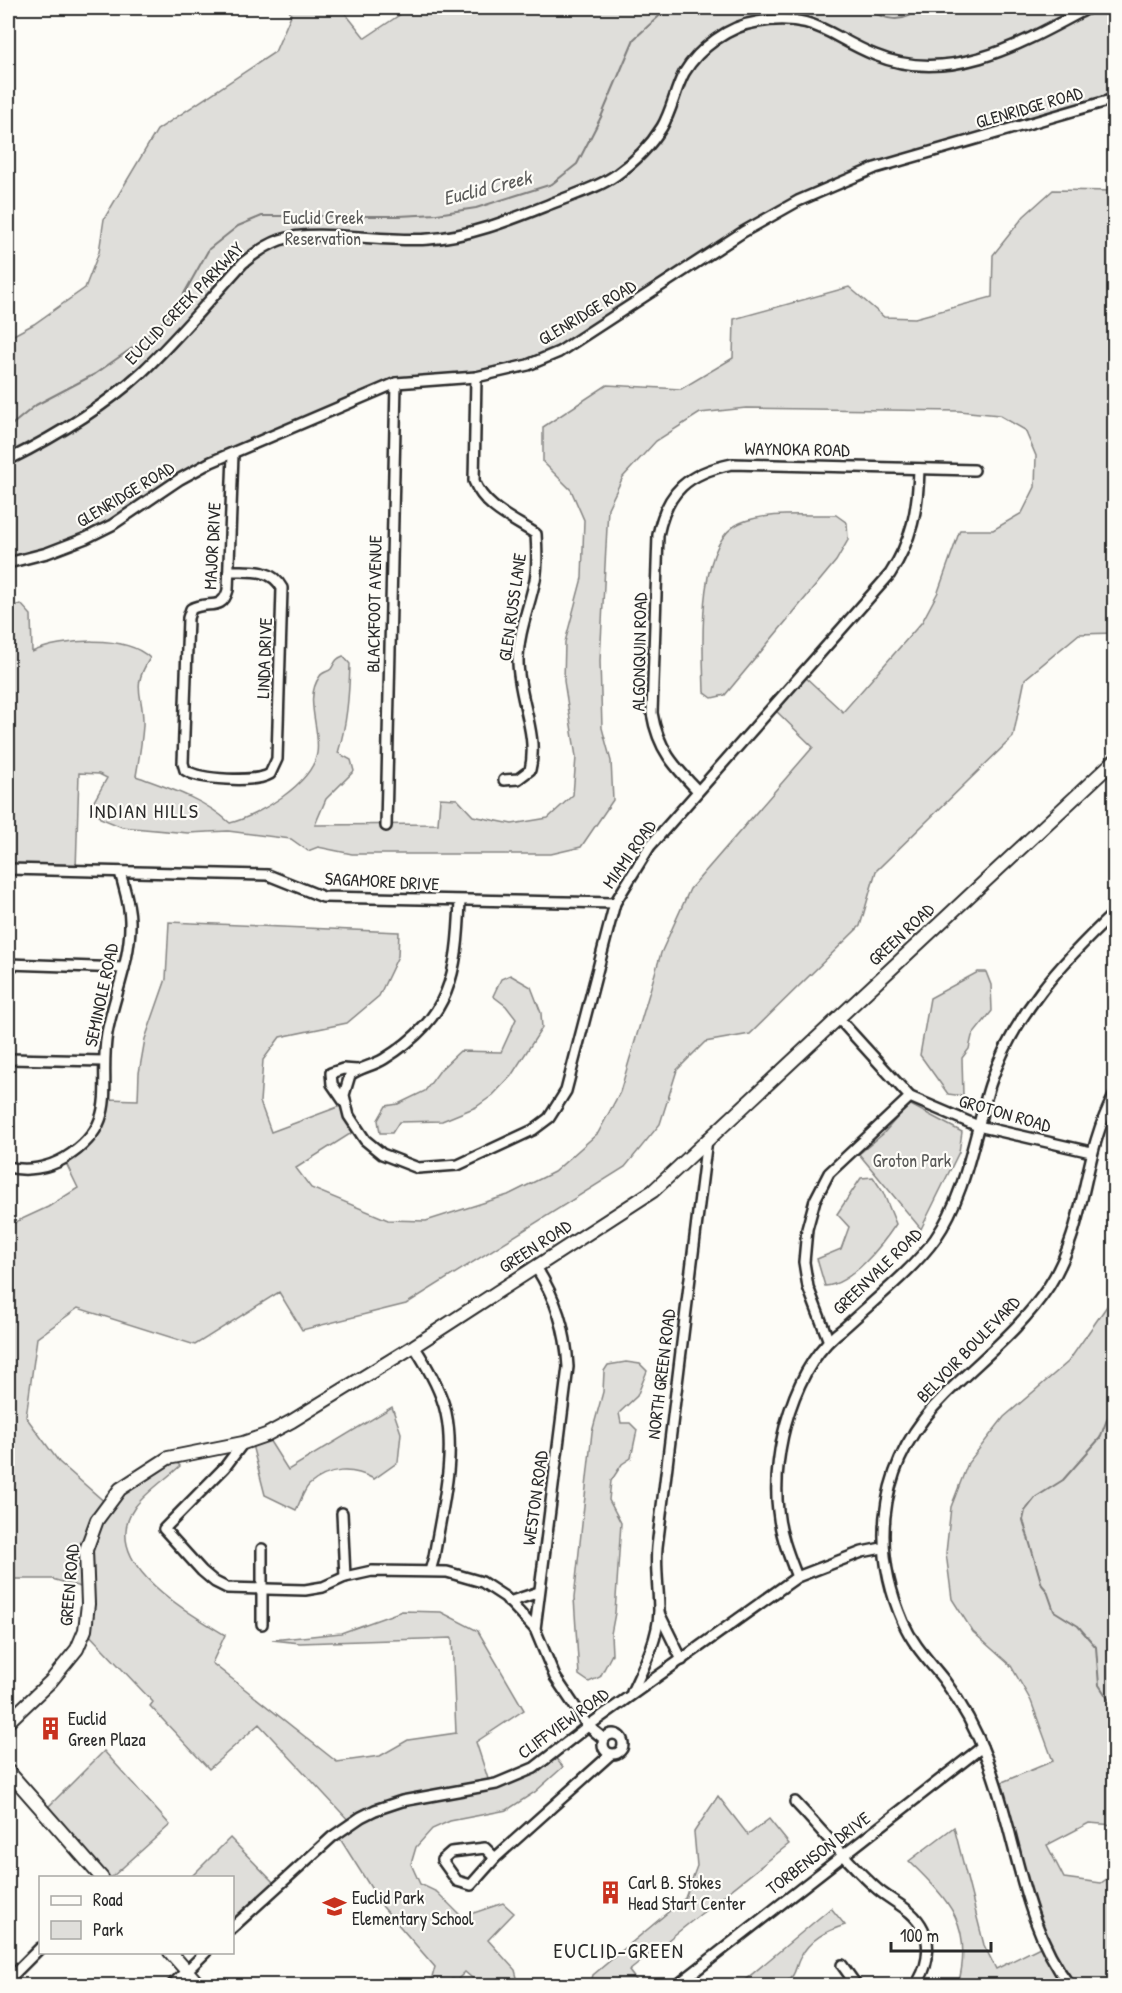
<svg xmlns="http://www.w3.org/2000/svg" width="1122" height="1993" font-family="'Patrick Hand',sans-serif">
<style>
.green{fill:#dfdeda;stroke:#858482;stroke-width:1.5}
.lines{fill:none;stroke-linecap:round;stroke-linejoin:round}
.stream{stroke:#7e7d7b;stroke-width:2}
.minor-casing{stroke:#2b2b2b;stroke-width:14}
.major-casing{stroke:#2b2b2b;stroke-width:16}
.minor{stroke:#fdfcf7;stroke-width:9}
.major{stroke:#fdfcf7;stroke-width:12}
.labels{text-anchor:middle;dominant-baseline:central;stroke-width:4.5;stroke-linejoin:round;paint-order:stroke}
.street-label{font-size:18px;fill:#2b2b2b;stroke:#fdfcf7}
.park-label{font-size:18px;fill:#585857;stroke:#fdfcf7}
.poi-label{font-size:18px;fill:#2b2b2b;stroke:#fdfcf7;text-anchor:start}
.water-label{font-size:20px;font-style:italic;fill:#5b5b5a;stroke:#fdfcf7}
.neighbourhood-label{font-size:20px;letter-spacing:1.5px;fill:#2b2b2b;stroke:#fdfcf7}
.quarter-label{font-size:21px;letter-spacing:1.5px;fill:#2b2b2b;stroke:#fdfcf7}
</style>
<rect width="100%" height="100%" fill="#fdfcf7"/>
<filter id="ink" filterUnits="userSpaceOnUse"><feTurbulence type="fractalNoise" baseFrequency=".0167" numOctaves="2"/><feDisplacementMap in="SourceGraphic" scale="12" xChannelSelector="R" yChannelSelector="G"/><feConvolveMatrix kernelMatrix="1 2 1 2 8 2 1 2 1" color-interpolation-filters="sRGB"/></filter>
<g filter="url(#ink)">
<g class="green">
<polygon points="288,8 341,8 365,38 410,8 1114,8 1114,99 889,164 798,201 559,352 502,372 401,383 211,462 112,525 8,563 8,338 34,324 85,288 99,252 104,219 157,130 275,52 291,15"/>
<path d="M 1053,190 L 1114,191 L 1112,262 L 1114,263 L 1114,633 L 1079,634 L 1025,679 L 1013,737 L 876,871 L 860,926 L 750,1034 L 705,1042 L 677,1070 L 660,1124 L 625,1167 L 406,1304 L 302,1330 L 279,1292 L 195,1345 L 78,1308 L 37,1338 L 26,1417 L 59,1462 L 107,1504 L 172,1457 L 180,1466 C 166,1479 146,1492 135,1507 C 97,1562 186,1611 225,1635 L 212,1663 L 337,1762 L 380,1756 L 408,1740 L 456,1733 L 452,1638 L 300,1643 L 272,1640 L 341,1633 L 402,1611 L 441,1612 L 478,1631 L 524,1710 L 476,1742 L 490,1785 L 553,1755 L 563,1767 L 535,1792 L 507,1810 L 450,1821 L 432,1829 L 416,1847 L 411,1864 L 420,1884 L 437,1892 L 462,1917 L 503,1903 L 514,1913 L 488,1940 L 515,1970 L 519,1985 L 476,1985 L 478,1983 L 465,1972 L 457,1980 L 452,1979 L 444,1985 L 430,1985 L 435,1967 L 383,1907 L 337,1834 L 352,1824 L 259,1724 L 209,1769 L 150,1706 L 153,1702 L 85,1630 L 88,1589 L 52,1579 L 8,1579 L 8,1231 L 11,1224 L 48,1207 L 78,1188 L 64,1159 L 92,1137 L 106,1099 L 138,1100 L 139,1073 L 145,1039 L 166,979 L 169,922 L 399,932 L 398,956 L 379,996 L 347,1023 L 280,1037 L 263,1060 L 260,1102 L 271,1132 L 346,1104 L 358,1129 L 296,1168 L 311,1188 L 388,1220 L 426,1221 L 508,1195 L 554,1172 L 598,1133 L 620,1092 L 661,953 L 690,889 L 813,747 L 772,707 L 802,674 L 843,712 L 922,622 L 938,592 L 960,530 L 993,530 L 1022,513 L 1035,487 L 1036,456 L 1025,430 L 999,415 L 959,411 L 746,408 L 700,413 L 656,441 L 623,477 L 608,508 L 600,661 L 602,728 L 611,761 L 613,800 L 581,847 L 551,854 L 352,854 L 318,847 L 308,851 L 291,839 L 228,831 L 188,833 L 122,827 L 100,818 L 93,803 L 107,778 L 99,774 L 79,773 L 76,870 L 8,869 L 8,607 L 21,604 L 31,615 L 32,652 C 61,639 126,634 150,658 C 130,689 144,694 143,725 C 142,742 139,759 136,776 C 169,788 204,799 230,823 C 258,816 312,784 317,753 C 321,728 303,699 320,676 C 322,672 328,672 331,669 C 335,663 335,659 343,656 L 350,664 C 349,696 347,723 338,753 L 351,760 L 354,771 L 326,799 L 315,825 L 438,824 L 440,798 L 457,799 L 473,816 L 512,824 L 548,818 L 573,795 L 576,757 L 564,681 L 565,642 L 582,578 L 584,520 L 571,490 L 543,462 L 543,427 L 607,385 L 681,389 L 733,358 L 734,319 L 849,287 L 884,317 L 915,318 L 992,297 L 993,255 L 1024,216 Z"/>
<path d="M 836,515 L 847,523 L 848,540 L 836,561 L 725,695 L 712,698 L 704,692 C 703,651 695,542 740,523 C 769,511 806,516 836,515 Z"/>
<polygon points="978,972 986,972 991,985 992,1011 972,1036 969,1049 962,1058 963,1096 948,1094 920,1055 930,998"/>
<polygon points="510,975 531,987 541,1013 542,1028 511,1076 493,1095 476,1107 442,1121 399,1122 392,1133 380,1133 378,1120 386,1106 398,1104 425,1091 441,1069 460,1051 501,1052 516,1019 506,1006 493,996 501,979"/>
<polygon points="909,1104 962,1132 959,1152 921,1229 859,1154 883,1134"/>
<path d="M 873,1177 L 883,1192 L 896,1224 C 882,1245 851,1285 825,1286 L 817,1259 L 841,1249 L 849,1227 L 837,1214 L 861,1178 Z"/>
<path d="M 1114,1296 L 1114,1825 L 1089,1823 L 1047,1845 L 1064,1878 L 1101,1883 L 1114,1874 L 1114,1985 L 958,1985 C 974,1926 950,1901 909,1861 L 954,1827 L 984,1945 L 996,1969 L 1044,1945 L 995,1785 L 1053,1761 L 1031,1701 L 1011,1666 L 973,1632 L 952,1599 L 946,1553 L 951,1507 L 968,1463 L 1004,1417 L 1068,1362 Z"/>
<polygon points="626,1362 640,1364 647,1371 637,1396 619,1413 621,1423 630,1423 637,1430 631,1458 622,1464 611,1481 609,1500 621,1523 615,1613 611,1634 612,1654 600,1677 589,1682 579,1675 574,1598 592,1432 603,1392 604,1371 608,1365"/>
<path d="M 392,1407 L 401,1433 L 398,1462 L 374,1479 C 352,1467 329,1468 309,1485 C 303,1491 300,1503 296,1510 L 265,1495 L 251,1441 L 266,1435 L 288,1470 Z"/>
<polygon points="104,1751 170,1825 112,1877 102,1877 43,1812"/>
<polygon points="718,1796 748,1835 769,1819 789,1844 629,1971 640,1985 590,1985 593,1975 685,1898 697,1866 694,1832"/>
<polygon points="230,1838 278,1887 233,1928 232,1878 190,1878"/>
<path d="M 831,1908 L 845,1925 C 826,1931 810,1939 800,1958 C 795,1967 796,1976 786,1982 C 774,1988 752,1986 739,1985 Z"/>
</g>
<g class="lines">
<g class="stream">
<path d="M 865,8 C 885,20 902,25 921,8"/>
<polyline points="8,428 36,405 95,374 135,346 166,319 181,299 209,249 238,226 262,216 399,216 437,214 476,208 552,184 577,164 601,117 634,39 668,8"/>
<polyline points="1114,1401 1100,1438 1063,1480 1036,1497 1025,1511 1023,1520 1042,1585 1047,1591 1054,1611 1078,1626 1096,1647 1099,1685 1114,1708"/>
</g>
<defs>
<g id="minor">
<path d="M 476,377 L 474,481 C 485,508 513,519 536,534 C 537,549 538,565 535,580 C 529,608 518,633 518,661 C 518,698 539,734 530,770 L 518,779 L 504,780"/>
<path d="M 8,460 C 56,436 103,408 142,372 C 178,338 210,299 243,263 C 254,254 266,245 280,240 C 315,228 387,243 429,239 C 474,236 517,217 558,201 C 578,193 599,187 616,175 C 633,163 651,145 662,127 C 672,110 675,90 684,73 C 699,48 729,26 757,22 C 815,12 828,36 875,55 C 950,86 1023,43 1088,8"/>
<polyline points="8,563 47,553 86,538 112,525 180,479 211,462 396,383 476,377 528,365 559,352 743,232 798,201 875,168 1114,99"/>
<path d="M 230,571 C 250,571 271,568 282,588 L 277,759 L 270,774 C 255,783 200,780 185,770 L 183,763 L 188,618 L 191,609 C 208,600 222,612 228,590 L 233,454"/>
<path d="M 698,791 C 674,766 658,749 652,713 L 658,535 C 667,491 688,473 732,464 L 974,470"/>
<polyline points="386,826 396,383"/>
<polyline points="8,869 268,875 323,897 615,903"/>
<path d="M 460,901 C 457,975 451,1017 384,1059 C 373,1066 360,1067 350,1075 L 344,1095 L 346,1104 L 349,1116 L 365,1140 L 382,1154 L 418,1168 L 458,1165 L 533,1130 L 549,1118 L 566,1091 L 615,903 L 650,846 L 890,574 C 912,540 918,509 919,469"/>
<polyline points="8,964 124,968"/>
<polyline points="839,1019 910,1097 978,1126 1091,1152"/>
<polyline points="8,1059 104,1061"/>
<polyline points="345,1103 332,1084 331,1073 343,1069 357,1070"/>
<path d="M 8,1167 C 27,1172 48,1168 65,1158 C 122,1123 98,1086 107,1033 C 114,996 131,960 130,921 C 130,904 124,888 120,872"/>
<path d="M 536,1267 C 556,1299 566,1329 568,1367 L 535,1629 L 555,1677 L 588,1726 L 604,1739"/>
<polyline points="828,1339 808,1287 804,1262 807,1229 815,1200 829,1173 910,1097"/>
<path d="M 414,1346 C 427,1366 441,1390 446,1413 C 456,1459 441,1512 434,1557 L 430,1571"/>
<polyline points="243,1443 225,1467 164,1529 202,1571 215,1582 227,1588 305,1590 323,1587 345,1577 372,1571 447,1572 482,1582 505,1597 535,1629"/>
<polyline points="342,1513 345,1577"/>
<polyline points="262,1549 262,1624"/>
<path d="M 797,1577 C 789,1556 780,1534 778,1511 C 771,1452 794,1364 844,1328 C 874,1300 911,1272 935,1239 C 966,1195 974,1135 990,1085 C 1013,1015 1062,962 1114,913"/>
<polyline points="509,1602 539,1592"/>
<polyline points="659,1613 682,1660"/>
<path d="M 632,1692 C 643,1668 658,1640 659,1612 C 659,1590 655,1569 657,1547 L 707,1139"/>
<circle cx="613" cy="1744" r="10"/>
<path d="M 795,1802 C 822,1830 846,1861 875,1887 C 891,1902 913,1908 923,1929 C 932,1947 927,1970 915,1986"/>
<polyline points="495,1858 485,1848 451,1852 442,1860 457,1881 471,1885 495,1858 611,1754"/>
<polyline points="232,1928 332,1837 361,1817 375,1810 402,1801 496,1784 534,1768 588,1726 797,1577 862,1552 882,1548"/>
<polyline points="842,1965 857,1986"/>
<polyline points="8,1980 40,1948"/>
<polyline points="171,1986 206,1952"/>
<polyline points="676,1986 982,1747"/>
<path d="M 1070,1986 C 1020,1920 1017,1834 987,1759 C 977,1732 962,1704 944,1680 C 929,1661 913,1645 903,1622 C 868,1542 881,1458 945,1395 C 980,1360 1022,1328 1049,1286 C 1088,1225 1081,1157 1114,1096"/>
</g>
<g id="major">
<polyline points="8,1722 51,1681 77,1649 85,1630 88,1604 86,1550 97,1520 120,1489 168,1458 243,1443 266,1435 292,1421 414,1346 653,1191 1114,761"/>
<polyline points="8,1771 102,1878"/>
<polyline points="170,1952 200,1986"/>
</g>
</defs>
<use href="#minor" class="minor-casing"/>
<use href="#major" class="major-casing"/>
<use href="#minor" class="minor"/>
<use href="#major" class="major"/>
</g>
</g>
<defs>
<symbol id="building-bare" viewBox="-9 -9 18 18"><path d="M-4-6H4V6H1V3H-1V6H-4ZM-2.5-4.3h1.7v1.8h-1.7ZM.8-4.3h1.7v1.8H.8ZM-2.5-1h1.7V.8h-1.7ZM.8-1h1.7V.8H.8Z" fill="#c8321e" stroke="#fdfcf7" stroke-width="2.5" paint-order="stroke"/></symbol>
<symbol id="school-bare" viewBox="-9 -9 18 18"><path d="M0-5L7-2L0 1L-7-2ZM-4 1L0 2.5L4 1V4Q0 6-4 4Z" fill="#c8321e" stroke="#fdfcf7" stroke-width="2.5" paint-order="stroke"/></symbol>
</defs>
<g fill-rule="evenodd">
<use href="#building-bare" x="34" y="1712" width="33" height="33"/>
<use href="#building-bare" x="594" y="1876" width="33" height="33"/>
<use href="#school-bare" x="318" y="1890" width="33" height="33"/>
</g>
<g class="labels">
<g class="street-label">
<text transform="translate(1029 107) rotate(-16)">GLENRIDGE ROAD</text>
<text transform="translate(184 303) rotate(-46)">EUCLID CREEK PARKWAY</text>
<text transform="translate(587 312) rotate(-31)">GLENRIDGE ROAD</text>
<text transform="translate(797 449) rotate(1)">WAYNOKA ROAD</text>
<text transform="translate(125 494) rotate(-31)">GLENRIDGE ROAD</text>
<text transform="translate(212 546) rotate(-87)">MAJOR DRIVE</text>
<text transform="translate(374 604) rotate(-89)">BLACKFOOT AVENUE</text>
<text transform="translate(512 607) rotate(-82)">GLEN RUSS LANE</text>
<text transform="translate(639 652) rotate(-89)">ALGONQUIN ROAD</text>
<text transform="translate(264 658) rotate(-88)">LINDA DRIVE</text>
<text transform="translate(629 854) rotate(-55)">MIAMI ROAD</text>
<text transform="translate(382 881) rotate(3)">SAGAMORE DRIVE</text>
<text transform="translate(901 934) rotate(-43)">GREEN ROAD</text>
<text transform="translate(101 995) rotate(-78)">SEMINOLE ROAD</text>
<text transform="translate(1005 1113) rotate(16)">GROTON ROAD</text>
<text transform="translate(535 1246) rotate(-33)">GREEN ROAD</text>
<text transform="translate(877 1271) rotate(-44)">GREENVALE ROAD</text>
<text transform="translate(968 1349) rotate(-46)">BELVOIR BOULEVARD</text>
<text transform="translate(661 1374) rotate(-83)">NORTH GREEN ROAD</text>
<text transform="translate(535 1498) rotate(-82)">WESTON ROAD</text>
<text transform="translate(69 1585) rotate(-85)">GREEN ROAD</text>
<text transform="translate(563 1723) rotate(-36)">CLIFFVIEW ROAD</text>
<text transform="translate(818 1853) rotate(-37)">TORBENSON DRIVE</text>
</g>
<g class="park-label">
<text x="323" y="217">Euclid Creek<tspan x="323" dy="21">Reservation</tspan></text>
<text x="912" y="1160">Groton Park</text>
</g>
<g class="poi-label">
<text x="68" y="1718">Euclid<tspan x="68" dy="21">Green Plaza</tspan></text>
<text x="628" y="1882">Carl B. Stokes<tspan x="628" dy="21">Head Start Center</tspan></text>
<text x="352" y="1897">Euclid Park<tspan x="352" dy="21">Elementary School</tspan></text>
</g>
<g class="water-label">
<text transform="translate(487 187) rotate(-14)">Euclid Creek</text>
</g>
<g class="neighbourhood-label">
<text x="144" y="810">INDIAN HILLS</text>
</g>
<g class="quarter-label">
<text x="619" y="1950">EUCLID-GREEN</text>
</g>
</g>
<rect width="1122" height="1993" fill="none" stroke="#fdfcf7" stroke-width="30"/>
<rect x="15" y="15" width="1092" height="1963" fill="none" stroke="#2b2b2b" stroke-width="2" filter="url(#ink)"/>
<rect x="39" y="1876" width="195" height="78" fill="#fdfcf7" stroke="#a9a8a5" stroke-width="1.5"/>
<rect x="51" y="1896" width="30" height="9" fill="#fdfcf7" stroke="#a9a8a5" stroke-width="1.5"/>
<text x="93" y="1906" font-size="18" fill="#2b2b2b">Road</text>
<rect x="51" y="1921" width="30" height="18" fill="#dfdeda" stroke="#a9a8a5" stroke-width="1.5"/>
<text x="93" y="1936" font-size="18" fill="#2b2b2b">Park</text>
<path d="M891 1942v9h100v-9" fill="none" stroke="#2b2b2b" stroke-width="3"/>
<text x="900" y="1942" font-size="18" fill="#2b2b2b" stroke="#fdfcf7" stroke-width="4.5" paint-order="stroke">100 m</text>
</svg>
